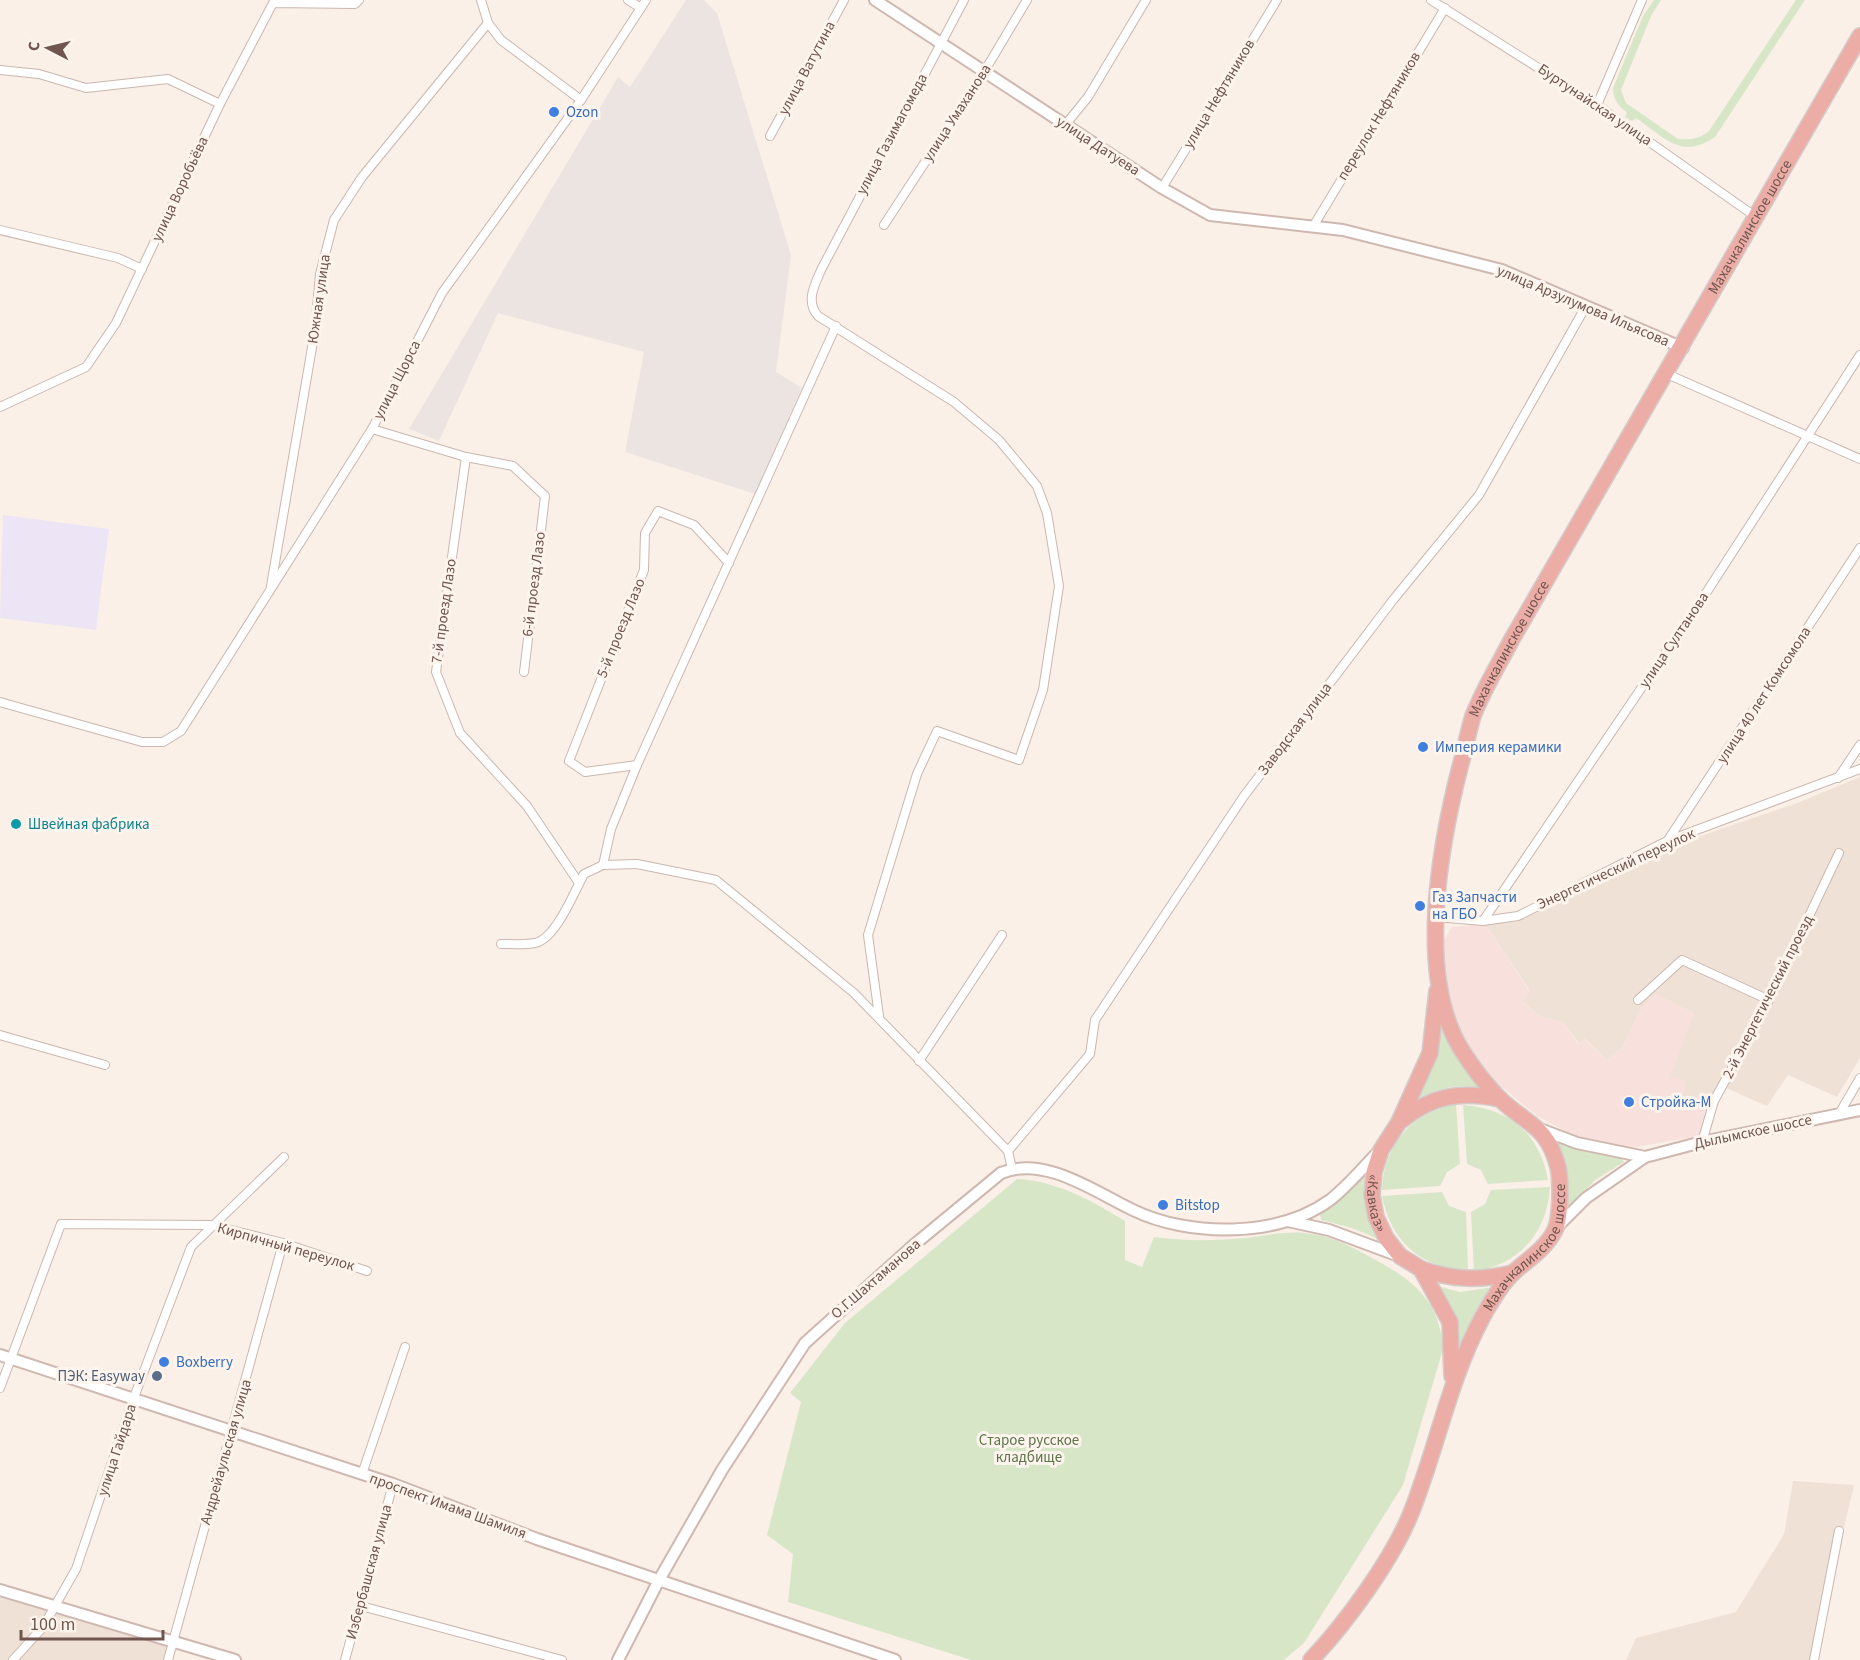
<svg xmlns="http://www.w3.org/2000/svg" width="1860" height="1660" font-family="'Source Sans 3',sans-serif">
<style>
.residential{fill:#f0e1d7}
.commercial{fill:#f8e1dd}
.industrial{fill:#ebe4e1}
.education{fill:#ede4f6}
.green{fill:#d8e6c8}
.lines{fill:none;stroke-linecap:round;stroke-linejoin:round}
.street-casing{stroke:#cab7af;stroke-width:10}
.secondary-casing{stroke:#ceb8b0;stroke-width:14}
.highway-casing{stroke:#d4ccca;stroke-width:18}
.street{stroke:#fff;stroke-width:8}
.secondary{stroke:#fff;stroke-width:10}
.highway{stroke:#ecada6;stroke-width:15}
.shop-dot{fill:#3f7fe0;stroke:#fdf4ed;stroke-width:2}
.culture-dot{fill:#0f9aa8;stroke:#fdf4ed;stroke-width:2}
.service-dot{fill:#5c6f8a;stroke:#fdf4ed;stroke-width:2}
.labels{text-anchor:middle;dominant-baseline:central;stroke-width:6;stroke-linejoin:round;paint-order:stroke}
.street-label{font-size:15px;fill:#70564f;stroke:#fdf4ed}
.shop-label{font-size:15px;fill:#366cbe;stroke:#fdf4ed;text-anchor:start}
.culture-label{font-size:15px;fill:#0d838f;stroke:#fdf4ed;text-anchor:start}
.service-label{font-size:15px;fill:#4e5e75;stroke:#fdf4ed;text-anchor:end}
.park-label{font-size:15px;fill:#5d7549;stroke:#fdf4ed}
</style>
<rect width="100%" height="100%" fill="#faf0e8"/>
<g class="residential">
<polygon points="1860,777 1860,1058 1837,1097 1788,1075 1767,1106 1717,1084 1710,1103 1683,1096 1670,1077 1640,1011 1623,1047 1607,1060 1585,1039 1579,1044 1563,1022 1541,1017 1521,1000 1530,991 1485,924 1516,922 1666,848 1797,803"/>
<polygon points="1793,1481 1854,1485 1813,1660 1626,1660 1636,1638 1736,1612 1784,1534"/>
<polygon points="0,1592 167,1645 163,1660 0,1660"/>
</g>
<polygon class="commercial" points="1485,924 1530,992 1522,1001 1541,1017 1563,1022 1578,1044 1584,1039 1607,1060 1623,1047 1640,1011 1655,993 1694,1013 1670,1077 1685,1080 1683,1096 1710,1103 1699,1136 1625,1149 1580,1139 1537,1116 1485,1073 1459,1037 1450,1009 1444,940 1452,927"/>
<polygon class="industrial" points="686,0 704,0 717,13 791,255 776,372 802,388 755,494 625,452 644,352 498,313 439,441 409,429 618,77 630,87"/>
<polygon class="education" points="3,515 109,529 96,630 0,618"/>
<g class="green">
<path d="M 1654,0 L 1661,0 L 1651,16 L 1621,90 L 1626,103 L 1678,139 C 1691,140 1699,139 1709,131 L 1796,0 L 1805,0 L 1715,137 C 1681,160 1665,138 1636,118 L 1632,121 L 1625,117 L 1627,113 C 1618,105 1613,100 1613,88 L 1643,16 Z"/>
<path d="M 1440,1017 L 1487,1089 C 1462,1083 1441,1087 1418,1098 L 1429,1073 Z"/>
<path d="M 1456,1104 L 1460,1164 L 1447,1172 L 1440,1186 L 1382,1190 C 1384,1144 1411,1113 1456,1104 Z"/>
<path d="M 1463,1105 C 1509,1108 1540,1134 1548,1180 L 1488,1184 L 1481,1170 L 1467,1164 Z"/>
<polygon points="1555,1140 1583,1151 1621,1158 1624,1162 1595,1180 1566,1210 1568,1175"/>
<path d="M 1364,1177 C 1363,1201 1367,1219 1378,1239 L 1352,1228 L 1321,1220 L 1320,1214 Z"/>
<path d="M 1017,1179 C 1058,1181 1090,1200 1125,1221 L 1125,1260 L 1142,1267 L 1154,1237 C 1185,1241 1214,1241 1245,1238 C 1264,1236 1285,1231 1304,1233 C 1330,1235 1350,1246 1372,1258 C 1412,1279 1440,1300 1443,1349 L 1403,1485 L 1304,1643 L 1284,1660 L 971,1660 L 788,1602 L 793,1554 L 767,1535 L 801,1402 L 790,1393 L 845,1323 Z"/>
<path d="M 1550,1187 C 1547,1233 1520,1264 1474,1272 L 1471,1212 L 1485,1204 L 1491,1190 Z"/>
<path d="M 1442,1192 L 1449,1206 L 1466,1212 L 1468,1270 C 1421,1269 1391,1241 1382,1196 Z"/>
<polygon points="1437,1286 1460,1292 1494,1287 1460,1352 1458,1336"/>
</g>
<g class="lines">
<defs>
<g id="street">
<polyline points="481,0 488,23 501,40 581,100"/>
<polyline points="628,0 641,8"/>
<polyline points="1431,0 1597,105 1756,217"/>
<polyline points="0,70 39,74 86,88 168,79 220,104"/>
<polyline points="1597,105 1642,0"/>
<polyline points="1066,124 1088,97 1146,0"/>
<polyline points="770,136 844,0"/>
<polyline points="1162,188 1277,0"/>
<polyline points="884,225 984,72 1027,0"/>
<polyline points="1314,225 1445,8"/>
<polyline points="0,230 118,258 142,269"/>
<polyline points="1667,374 1860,459"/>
<polyline points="0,407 86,367 116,323 220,104 273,3 355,4 359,0"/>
<polyline points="372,429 466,457"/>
<polyline points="271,586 315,330 320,274 334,220 362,177 488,23"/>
<polyline points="524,672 545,496 513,466 466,457 436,672 460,733 527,806 579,883"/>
<polyline points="0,702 142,742 163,742 181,731 372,429 442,293 581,100 646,0"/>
<polyline points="637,765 585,772 569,761 644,570 645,533 658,511 694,525 729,563"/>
<polyline points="1838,778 1860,745"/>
<polyline points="1668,840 1860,548"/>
<polyline points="603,865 611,829 637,765 836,326"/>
<polyline points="1436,917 1483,921 1518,916 1667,841 1860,769"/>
<polyline points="1483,921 1708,590 1860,355"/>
<path d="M 501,944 C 512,944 525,945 535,943 C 556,939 574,892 584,874 L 603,865 L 637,864 L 716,880 L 854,993 L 1008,1151 L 1012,1169"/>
<polyline points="1638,1000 1682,960 1769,1000"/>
<path d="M 879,1016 L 868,935 L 917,774 L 937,731 L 1019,760 L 1043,690 L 1059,586 L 1047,513 L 1037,486 L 999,440 L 954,402 L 818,316 C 805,301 815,284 822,268 L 964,0"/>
<polyline points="0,1035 105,1065"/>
<polyline points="919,1061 1002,935"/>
<polyline points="1839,1114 1860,1078"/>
<polyline points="1702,1142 1714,1101 1769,1000 1839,853"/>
<polyline points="1008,1151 1090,1054 1095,1020 1244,796 1393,600 1479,495 1586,306"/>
<polyline points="0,1388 61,1224 211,1225 283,1243 367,1271"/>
<polyline points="362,1474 405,1347"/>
<polyline points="361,1606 562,1660"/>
<polyline points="13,1660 43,1627 76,1569 133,1400 191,1247 284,1157"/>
<polyline points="168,1660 283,1243"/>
<polyline points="345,1660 393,1484"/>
<polyline points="1814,1660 1839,1531"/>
</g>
<g id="secondary">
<polyline points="875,0 1162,188 1210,215 1343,230 1502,270 1683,348"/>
<polyline points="1540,1129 1577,1143 1645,1157"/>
<polyline points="1288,1221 1329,1230 1399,1256"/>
<polyline points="1556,1228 1586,1198 1645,1157 1702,1142 1860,1110"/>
<polyline points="0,1355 393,1484 537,1539 895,1660"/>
<polyline points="0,1590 235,1660"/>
<path d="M 618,1660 L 659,1580 L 722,1470 L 805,1343 L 915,1244 L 1001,1173 C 1045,1155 1095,1192 1133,1210 C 1188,1237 1278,1238 1330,1200 C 1347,1187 1363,1168 1378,1152"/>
</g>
<g id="highway">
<path id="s1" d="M 1437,991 L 1430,1053 L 1399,1122 L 1381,1150 L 1374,1172 L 1372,1195 L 1376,1217 L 1386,1238 L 1400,1256 L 1421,1269 L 1450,1322 L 1452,1376"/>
<path d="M 1402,1120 C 1432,1095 1462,1091 1500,1099"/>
<path d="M 1421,1269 C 1453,1280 1479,1281 1513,1273"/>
<path id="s2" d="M 1311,1660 C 1346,1623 1392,1560 1411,1513 C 1437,1448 1449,1380 1482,1318 C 1490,1303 1503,1282 1515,1271 C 1529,1259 1547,1247 1555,1230 C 1561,1218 1561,1180 1558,1167 C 1547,1125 1527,1125 1500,1099 C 1486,1085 1471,1065 1461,1049 C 1416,975 1440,845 1460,767 C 1465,750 1468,732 1473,716 C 1483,690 1499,664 1512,639 L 1860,36"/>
</g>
</defs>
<use href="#street" class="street-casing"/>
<use href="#secondary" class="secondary-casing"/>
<use href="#highway" class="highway-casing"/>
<use href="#street" class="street"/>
<use href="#secondary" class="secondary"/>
<use href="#highway" class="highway"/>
</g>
<g class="shop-dot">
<circle cx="554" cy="112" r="6"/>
<circle cx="1423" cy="747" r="6"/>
<circle cx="1420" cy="906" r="6"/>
<circle cx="1629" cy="1102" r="6"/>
<circle cx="1163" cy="1205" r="6"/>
<circle cx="164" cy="1362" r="6"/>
</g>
<circle class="culture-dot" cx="16" cy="824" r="6"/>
<circle class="service-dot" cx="157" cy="1376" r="6"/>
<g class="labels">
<g class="street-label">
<text transform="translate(807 68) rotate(-62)">улица Ватутина</text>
<text transform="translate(1219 94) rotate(-59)">улица Нефтяников</text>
<text transform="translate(1595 105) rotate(34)">Буртунайская улица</text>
<text transform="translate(957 113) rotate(-57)">улица Умаханова</text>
<text transform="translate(1379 116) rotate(-59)">переулок Нефтяников</text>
<text transform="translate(892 134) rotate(-62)">улица Газимагомеда</text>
<text transform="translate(1098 146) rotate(33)">улица Датуева</text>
<text transform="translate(180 189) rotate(-65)">улица Воробьёва</text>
<text stroke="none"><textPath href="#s2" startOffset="1624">Махачкалинское шоссе</textPath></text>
<text transform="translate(319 299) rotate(-82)">Южная улица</text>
<text transform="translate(1583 306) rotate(23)">улица Арзулумова Ильясова</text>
<text transform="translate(397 380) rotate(-63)">улица Щорса</text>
<text transform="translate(534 584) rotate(-83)">6-й проезд Лазо</text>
<text transform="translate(444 611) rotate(-82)">7-й проезд Лазо</text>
<text transform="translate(621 628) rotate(-68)">5-й проезд Лазо</text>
<text transform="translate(1674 640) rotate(-56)">улица Султанова</text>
<text stroke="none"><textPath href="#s2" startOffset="1138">Махачкалинское шоссе</textPath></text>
<text transform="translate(1764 695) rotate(-57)">улица 40 лет Комсомола</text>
<text transform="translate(1295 729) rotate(-53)">Заводская улица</text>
<text transform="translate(1616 869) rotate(-25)">Энергетический переулок</text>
<text transform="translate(1768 997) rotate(-63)">2-й Энергетический проезд</text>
<text transform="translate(1753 1132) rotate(-12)">Дылымское шоссе</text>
<text stroke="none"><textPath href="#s1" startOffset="226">«Кавказ»</textPath></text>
<text stroke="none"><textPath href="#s2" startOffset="472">Махачкалинское шоссе</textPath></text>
<text transform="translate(286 1247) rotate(16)">Кирпичный переулок</text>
<text transform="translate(876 1279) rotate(-41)">О.Г.Шахтаманова</text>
<text transform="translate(117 1450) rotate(-72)">улица Гайдара</text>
<text transform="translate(226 1452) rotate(-74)">Андрейаульская улица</text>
<text transform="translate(448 1506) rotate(20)">проспект Имама Шамиля</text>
<text transform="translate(369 1572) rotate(-75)">Избербашская улица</text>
</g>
<g class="shop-label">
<text x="566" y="112">Ozon</text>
<text x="1435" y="747">Империя керамики</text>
<text x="1432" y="897">Газ Запчасти<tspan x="1432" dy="17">на ГБО</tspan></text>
<text x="1641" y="1102">Стройка-М</text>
<text x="1175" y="1205">Bitstop</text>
<text x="176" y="1362">Boxberry</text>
</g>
<g class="culture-label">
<text x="28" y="824">Швейная фабрика</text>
</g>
<g class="service-label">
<text x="145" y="1376">ПЭК: Easyway</text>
</g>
<g class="park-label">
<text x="1029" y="1440">Старое русское<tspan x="1029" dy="17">кладбище</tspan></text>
</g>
</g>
<g transform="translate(48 48) rotate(277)" stroke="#fdf4ed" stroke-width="4.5" paint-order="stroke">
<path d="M0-4.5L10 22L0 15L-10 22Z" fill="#70564f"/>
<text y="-9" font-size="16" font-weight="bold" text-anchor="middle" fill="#70564f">С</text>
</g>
<path d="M21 1630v9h142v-9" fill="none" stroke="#70564f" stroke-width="3"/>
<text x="30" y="1630" font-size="18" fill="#70564f" stroke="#fdf4ed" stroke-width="4.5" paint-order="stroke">100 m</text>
</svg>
